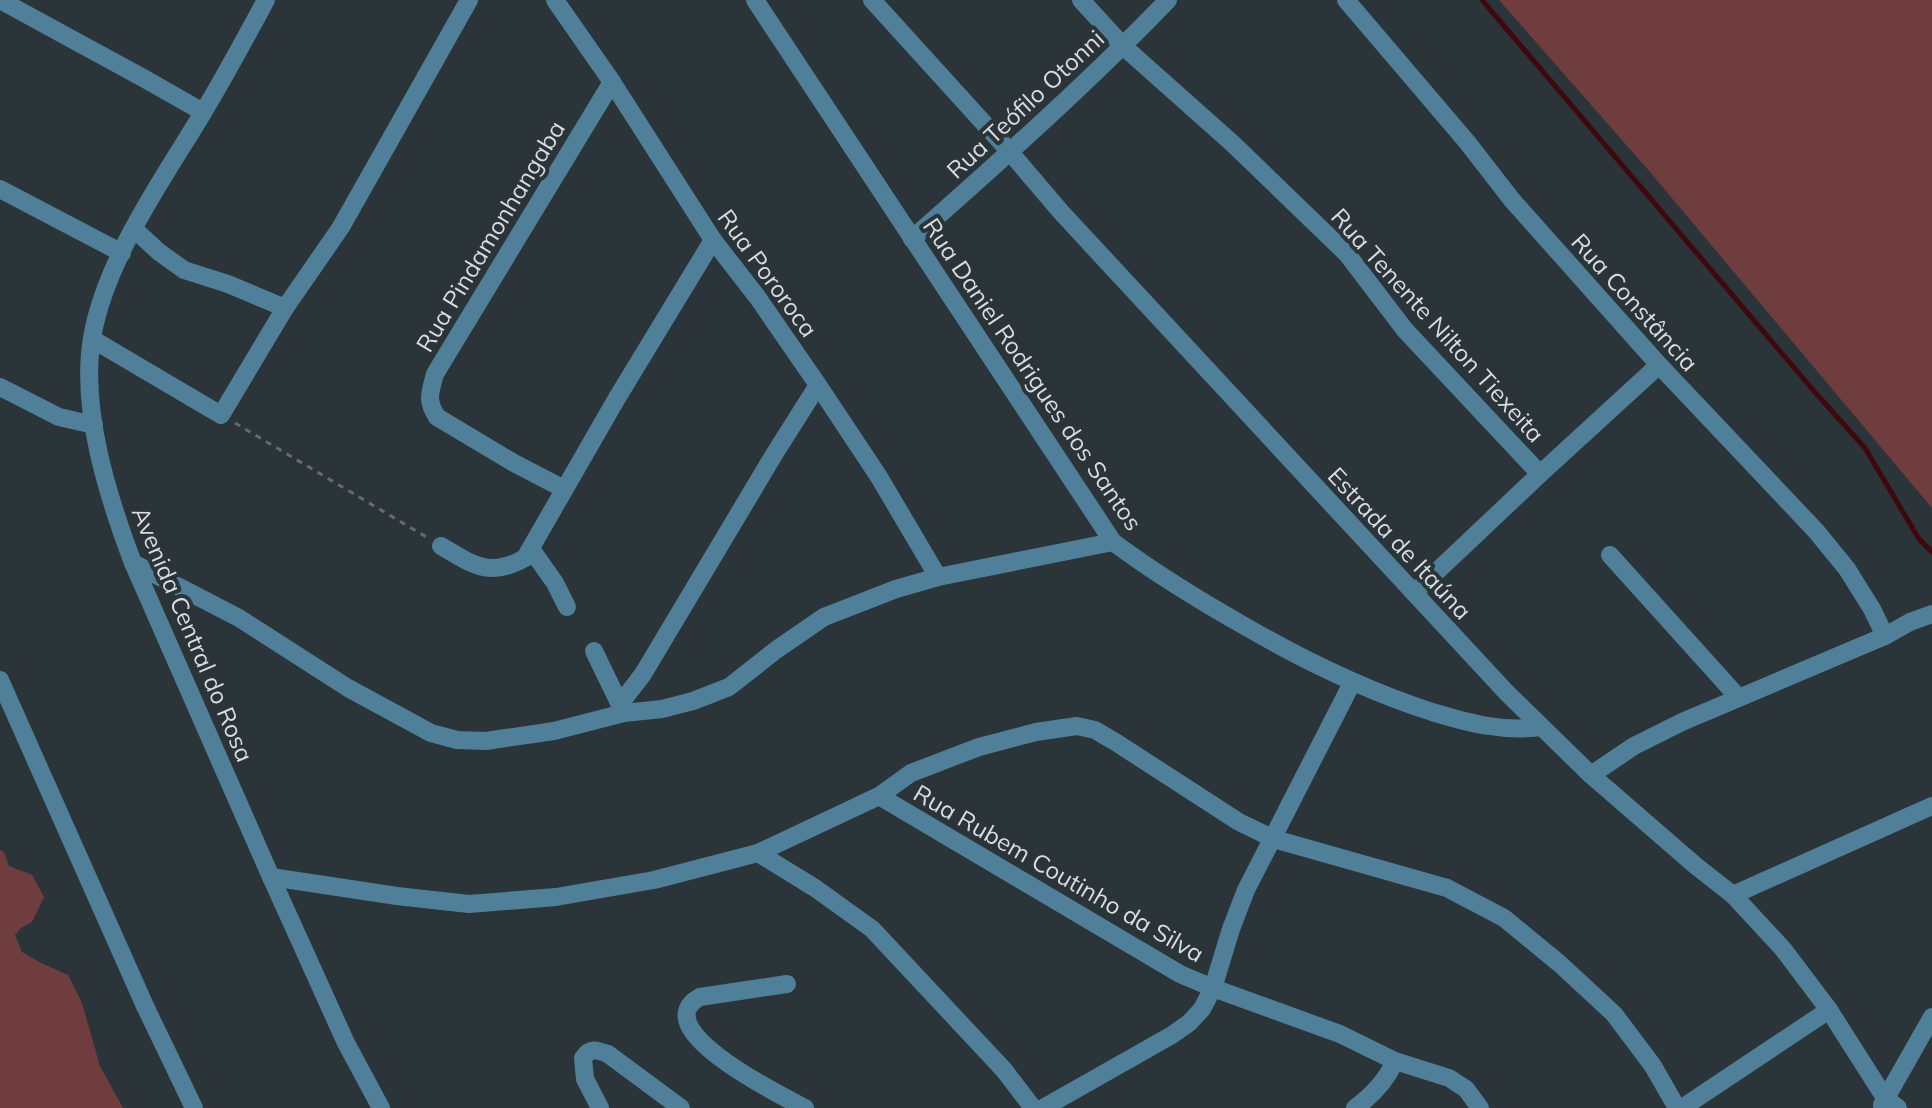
<svg xmlns="http://www.w3.org/2000/svg" width="1932" height="1108" font-family="Mulish,sans-serif">
<style>
.green{fill:#703d3e}
.lines{fill:none;stroke-linecap:round;stroke-linejoin:round}
.stream{stroke:#3f070e;stroke-width:5}
.path{stroke:#636b6f;stroke-width:3;stroke-dasharray:6 6;stroke-linecap:butt}
.minor{stroke:#508099;stroke-width:18}
.labels{text-anchor:middle;dominant-baseline:central;stroke-width:8;stroke-linejoin:round;paint-order:stroke}
.street-label{font-size:24px;fill:#d7dde0;stroke:#2b3438}
</style>
<rect width="100%" height="100%" fill="#2b3438"/>
<g class="green">
<polygon points="1499,0 1932,0 1932,508 1650,172"/>
<polygon points="0,850 4,852 9,866 32,875 44,897 32,922 21,928 15,935 22,952 41,963 68,975 82,1003 100,1066 123,1108 0,1108"/>
</g>
<g class="lines">
<polyline class="stream" points="1482,0 1813,390 1865,448 1919,539 1932,552"/>
<polyline class="path" points="235,423 428,538"/>
<g class="minor">
<polyline points="0,0 145,79 203,112"/>
<path d="M 266,0 C 245,39 224,78 201,116 C 161,182 105,261 92,338 C 80,409 108,497 133,563 L 271,877 L 346,1043 L 381,1108"/>
<polyline points="555,0 612,82 713,240 758,298 818,385 879,477 938,577"/>
<path d="M 755,0 L 1113,542 C 1156,574 1202,602 1248,628 C 1307,662 1367,691 1432,712 C 1469,723 1501,732 1540,727"/>
<polyline points="872,0 1010,152 1061,212 1506,692 1591,775 1696,866 1733,895 1783,949 1829,1010 1885,1098 1898,1108"/>
<polyline points="1081,0 1123,46 1232,143 1347,254 1405,330 1540,474"/>
<polyline points="1346,0 1467,142 1512,200 1659,365 1816,531 1847,569 1872,609 1885,636"/>
<polyline points="0,189 122,253"/>
<polyline points="134,229 159,252 184,270 228,284 285,308 341,227 469,0"/>
<path d="M 912,239 C 999,162 1087,84 1168,0"/>
<polyline points="92,339 221,415 285,308"/>
<polyline points="0,387 59,417 94,425"/>
<path d="M 564,489 L 514,463 L 437,417 C 426,400 430,393 435,374 L 612,82"/>
<path d="M 441,546 C 473,565 490,578 525,558 L 617,398 L 713,240"/>
<polyline points="531,549 555,583 567,607"/>
<polyline points="1610,555 1738,697"/>
<polyline points="133,563 239,618 348,688 431,733 457,740 486,741 554,731 624,713 662,709 693,701 729,687 776,650 824,617 896,589 938,577 1113,542"/>
<polyline points="1414,593 1540,474 1659,365"/>
<polyline points="594,651 624,713"/>
<polyline points="0,680 145,1006 194,1108"/>
<polyline points="620,704 643,674 775,453 818,385"/>
<polyline points="1591,775 1634,746 1682,722 1885,636 1910,622 1932,614"/>
<polyline points="879,796 1180,974 1213,988 1340,1034 1395,1061 1449,1078 1466,1089 1480,1108"/>
<polyline points="758,853 815,888 872,929 1004,1070 1033,1108"/>
<polyline points="271,877 397,896 469,904 556,897 654,880 758,853 879,796 911,773 979,747 1036,732 1077,726 1095,730 1117,743 1239,822 1274,839 1447,888 1504,918 1560,964 1614,1014 1653,1066 1677,1108"/>
<polyline points="1733,895 1932,806"/>
<path d="M 787,984 L 700,997 C 643,1028 784,1097 805,1108"/>
<polyline points="1882,1105 1932,1017"/>
<path d="M 600,1108 L 585,1079 L 583,1058 C 590,1047 597,1050 608,1054 L 681,1108"/>
<polyline points="1043,1108 1172,1035 1189,1023 1202,1009 1213,988 1231,929 1246,890 1352,683"/>
<path d="M 1355,1108 C 1373,1095 1386,1081 1395,1061"/>
<polyline points="1682,1108 1829,1010"/>
</g>
</g>
<g class="labels">
<g class="street-label">
<text transform="translate(1025 104) rotate(-43)">Rua Teófilo Otonni</text>
<text transform="translate(490 236) rotate(-59)">Rua Pindamonhangaba</text>
<text transform="translate(768 273) rotate(54)">Rua Pororoca</text>
<text transform="translate(1635 302) rotate(48)">Rua Constância</text>
<text transform="translate(1438 325) rotate(48)">Rua Tenente Nilton Tiexeita</text>
<text transform="translate(1033 374) rotate(56)">Rua Daniel Rodrigues dos Santos</text>
<text transform="translate(1400 543) rotate(47)">Estrada de Itaúna</text>
<text transform="translate(193 634) rotate(67)">Avenida Central do Rosa</text>
<text transform="translate(1059 873) rotate(30)">Rua Rubem Coutinho da Silva</text>
</g>
</g>
</svg>
